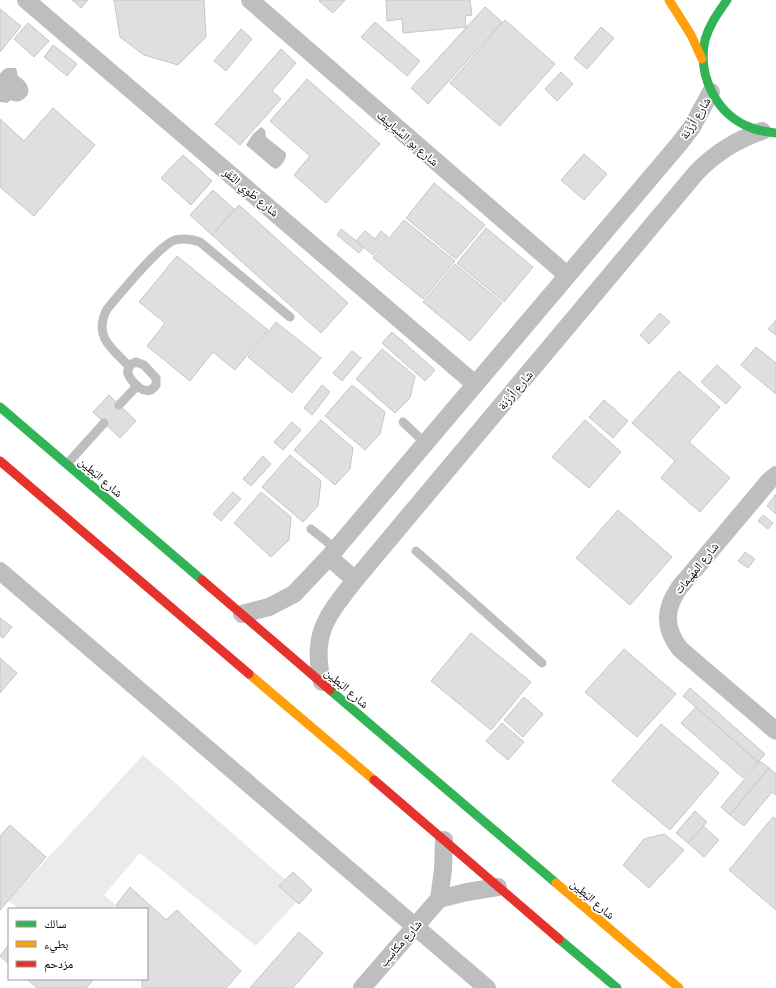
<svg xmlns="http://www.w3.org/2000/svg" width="776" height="988" font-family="Montserrat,'Noto Naskh Arabic',sans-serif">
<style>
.green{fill:#ebebeb}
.water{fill:#bebebe}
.building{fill:#dfdfdf;stroke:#c6c6c6}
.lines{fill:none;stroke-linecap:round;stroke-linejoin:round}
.lane{stroke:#bebebe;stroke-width:9}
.street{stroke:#bebebe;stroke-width:18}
.fast{stroke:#30b455;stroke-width:9}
.slow{stroke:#ff9f0a;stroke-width:9}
.jam{stroke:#e5322d;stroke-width:9}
.labels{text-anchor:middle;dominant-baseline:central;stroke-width:3.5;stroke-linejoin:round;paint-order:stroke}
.street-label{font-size:12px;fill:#000;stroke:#fff}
</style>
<rect width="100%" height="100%" fill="#fff"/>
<polygon class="green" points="143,755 303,895 256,946 140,853 104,895 121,909 20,909 8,901"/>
<g class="water">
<path d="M 7,68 L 16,68 L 18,76 C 24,80 30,86 28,94 C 24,100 18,104 11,100 L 7,103 L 0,102 L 0,74 L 3,70 Z"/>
<path d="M 261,127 L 265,130 L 266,137 L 286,153 C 287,159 280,168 275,169 L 272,167 L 246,145 L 253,134 Z"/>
</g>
<g class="building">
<polygon points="72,0 88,0 81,8"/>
<polygon points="114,0 204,0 206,37 178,65 144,55 120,37"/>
<polygon points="320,0 345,0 333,13 319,1"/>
<polygon points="386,0 470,0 472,15 465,16 466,27 403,33 402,19 387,21"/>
<polygon points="485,7 502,22 428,104 411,88"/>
<polygon points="0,9 21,26 0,52"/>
<polygon points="505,20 555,64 500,126 450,83"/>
<polygon points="375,22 420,61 407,76 361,37"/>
<polygon points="28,23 49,41 34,57 14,39"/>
<polygon points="601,27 614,38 587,69 574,58"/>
<polygon points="241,29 252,39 226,71 214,61"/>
<polygon points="53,45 77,64 67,76 44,57"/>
<polygon points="281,49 296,63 272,91 281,99 240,145 215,124"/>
<polygon points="561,72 573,84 557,101 545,89"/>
<polygon points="307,79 380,144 326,203 294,175 310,156 270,121"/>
<polygon points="53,108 95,145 34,216 0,187 0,119 24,141"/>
<polygon points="584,154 607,174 584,200 561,180"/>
<polygon points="183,155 212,181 191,205 161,178"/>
<polygon points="434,183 485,225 456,259 406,218"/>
<polygon points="213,190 235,210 212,235 190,215"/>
<polygon points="239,205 348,303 321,333 212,235"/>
<polygon points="404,220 455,261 423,299 373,258"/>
<polygon points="486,228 533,267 504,302 457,263"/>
<polygon points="341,229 364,247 359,253 337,235"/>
<polygon points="365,231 375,239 381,231 388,237 373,255 356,241"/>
<polygon points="177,256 268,330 235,370 213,352 190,381 147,346 165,323 139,302"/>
<polygon points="455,264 502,303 470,341 423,302"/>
<polygon points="660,313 670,322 649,344 640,335"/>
<polygon points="776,320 776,335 768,329"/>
<polygon points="276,322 321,358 292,393 248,357"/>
<polygon points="392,332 435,370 425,381 382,343"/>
<polygon points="756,347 776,363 776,394 741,365"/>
<polygon points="382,349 415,376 410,398 395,413 356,379"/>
<polygon points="352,351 361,358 342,381 333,373"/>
<polygon points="717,365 741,387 726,404 701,382"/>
<polygon points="679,371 720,407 689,442 730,478 700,512 661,478 675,461 632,423"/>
<polygon points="322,385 330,392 312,415 304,408"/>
<polygon points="352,385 385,412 380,434 365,450 325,416"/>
<polygon points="109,395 136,421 120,438 93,412"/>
<polygon points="604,400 628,421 613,438 589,417"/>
<polygon points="321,420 353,448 350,469 335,485 294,450"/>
<polygon points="585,420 621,452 589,488 552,457"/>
<polygon points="292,422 301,430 283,450 274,442"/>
<polygon points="290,455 321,481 318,506 303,522 262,487"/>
<polygon points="263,456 271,464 251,486 243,479"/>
<polygon points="233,492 241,499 221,521 213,514"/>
<polygon points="261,492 291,517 289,540 271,557 234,523"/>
<polygon points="776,494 776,514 767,506"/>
<polygon points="618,510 672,557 630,605 576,558"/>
<polygon points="763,515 773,523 768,529 758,521"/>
<polygon points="745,552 755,559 748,568 738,561"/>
<polygon points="0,618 12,627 3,638 0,636"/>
<polygon points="471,633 531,682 491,730 431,681"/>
<polygon points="624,649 676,694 637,737 585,692"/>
<polygon points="0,658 17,673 0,693"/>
<polygon points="690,688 765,754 758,762 683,696"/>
<polygon points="524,697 543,714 523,737 504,720"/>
<polygon points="696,707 758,762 743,778 681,723"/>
<polygon points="502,723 524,742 508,760 486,741"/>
<polygon points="661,724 719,773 670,830 612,781"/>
<polygon points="760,761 769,768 730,815 721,807"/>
<polygon points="769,768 776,774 776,795 772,792 744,826 730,815"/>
<polygon points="695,811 707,822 688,843 676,833"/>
<polygon points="773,817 776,819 776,910 729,870"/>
<polygon points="10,825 46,857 0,910 0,836"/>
<polygon points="703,826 719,840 704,857 688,843"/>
<polygon points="664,834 684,850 649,888 623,865 644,839"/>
<polygon points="293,872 312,890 299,904 279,886"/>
<polygon points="130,887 166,920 177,910 241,971 226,988 142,988 142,979 147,979 147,909 120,909 116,905"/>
<polygon points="299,932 323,953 293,988 250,988"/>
<polygon points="9,944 9,964 0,956"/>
<polygon points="27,979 94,979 86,988 37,988"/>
</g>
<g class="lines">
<g class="lane">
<path d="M 136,362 L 144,365 L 156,378 L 156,385 C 147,399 133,384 128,374 C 127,368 130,364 136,362 Z"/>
<path d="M 129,366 C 111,348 93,336 107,309 C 120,294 159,245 175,240 C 184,238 192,239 200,242 L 290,317"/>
<polyline points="119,405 137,386"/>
<polyline points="403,422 425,443"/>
<polyline points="67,464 104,423"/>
<polyline points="311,529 336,549"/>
<polyline points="416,551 542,663"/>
</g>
<g class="street">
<polyline points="26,0 475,384"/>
<polyline points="250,0 567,275"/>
<path d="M 776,475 L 769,481 L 679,588 C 664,610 664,628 680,649 L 776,731"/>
<polyline points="329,557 355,580"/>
<polyline points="0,571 487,988"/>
<polyline points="242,614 269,607 294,594 329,557 679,144 692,127 711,92"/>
<path d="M 322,682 C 311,633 327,616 355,580 L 696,173 C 715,153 736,140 762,131"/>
<polyline points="439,899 467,892 498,887"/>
<polyline points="362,988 439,899 443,870 444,840"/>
</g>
<g class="fast">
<path d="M 727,0 C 718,13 709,25 705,40 C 697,76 717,116 752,128 C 759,131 768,132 776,133"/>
<polyline points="0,407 202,580"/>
<polyline points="330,690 556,883"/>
<polyline points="559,939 617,988"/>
</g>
<g class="slow">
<polyline points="669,0 691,35 702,59"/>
<polyline points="249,674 374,780"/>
<polyline points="556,883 679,988"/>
</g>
<g class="jam">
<polyline points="0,461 249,674"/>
<polyline points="202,580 330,690"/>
<polyline points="374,780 559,939"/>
</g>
</g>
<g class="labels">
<g class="street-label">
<text transform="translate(695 118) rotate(-58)">شارع أرزَنة</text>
<text transform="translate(408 138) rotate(41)">شارع بو السِّيايِيف</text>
<text transform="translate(251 192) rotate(40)">شارع طَوِي النَّقَر</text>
<text transform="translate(515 390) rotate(-50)">شارع أرزَنة</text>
<text transform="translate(101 477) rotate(41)">شارع البَطِين</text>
<text transform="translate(696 568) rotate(-51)">شارع المهَيمات</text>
<text transform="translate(347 688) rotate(41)">شارع البَطِين</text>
<text transform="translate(593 899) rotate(41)">شارع البَطِين</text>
<text transform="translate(400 943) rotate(-49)">شارع مكاسِب</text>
</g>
</g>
<rect x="8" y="908" width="140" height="72" fill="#ffffff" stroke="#999999"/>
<rect x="16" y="921" width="20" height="6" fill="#30b455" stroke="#999999"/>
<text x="44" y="928" font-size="12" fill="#000000">سالك</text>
<rect x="16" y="941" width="20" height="6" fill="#ff9f0a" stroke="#999999"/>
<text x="44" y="948" font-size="12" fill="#000000">بطيء</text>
<rect x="16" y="961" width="20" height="6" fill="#e5322d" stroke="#999999"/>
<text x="44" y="968" font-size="12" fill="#000000">مزدحم</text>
</svg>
